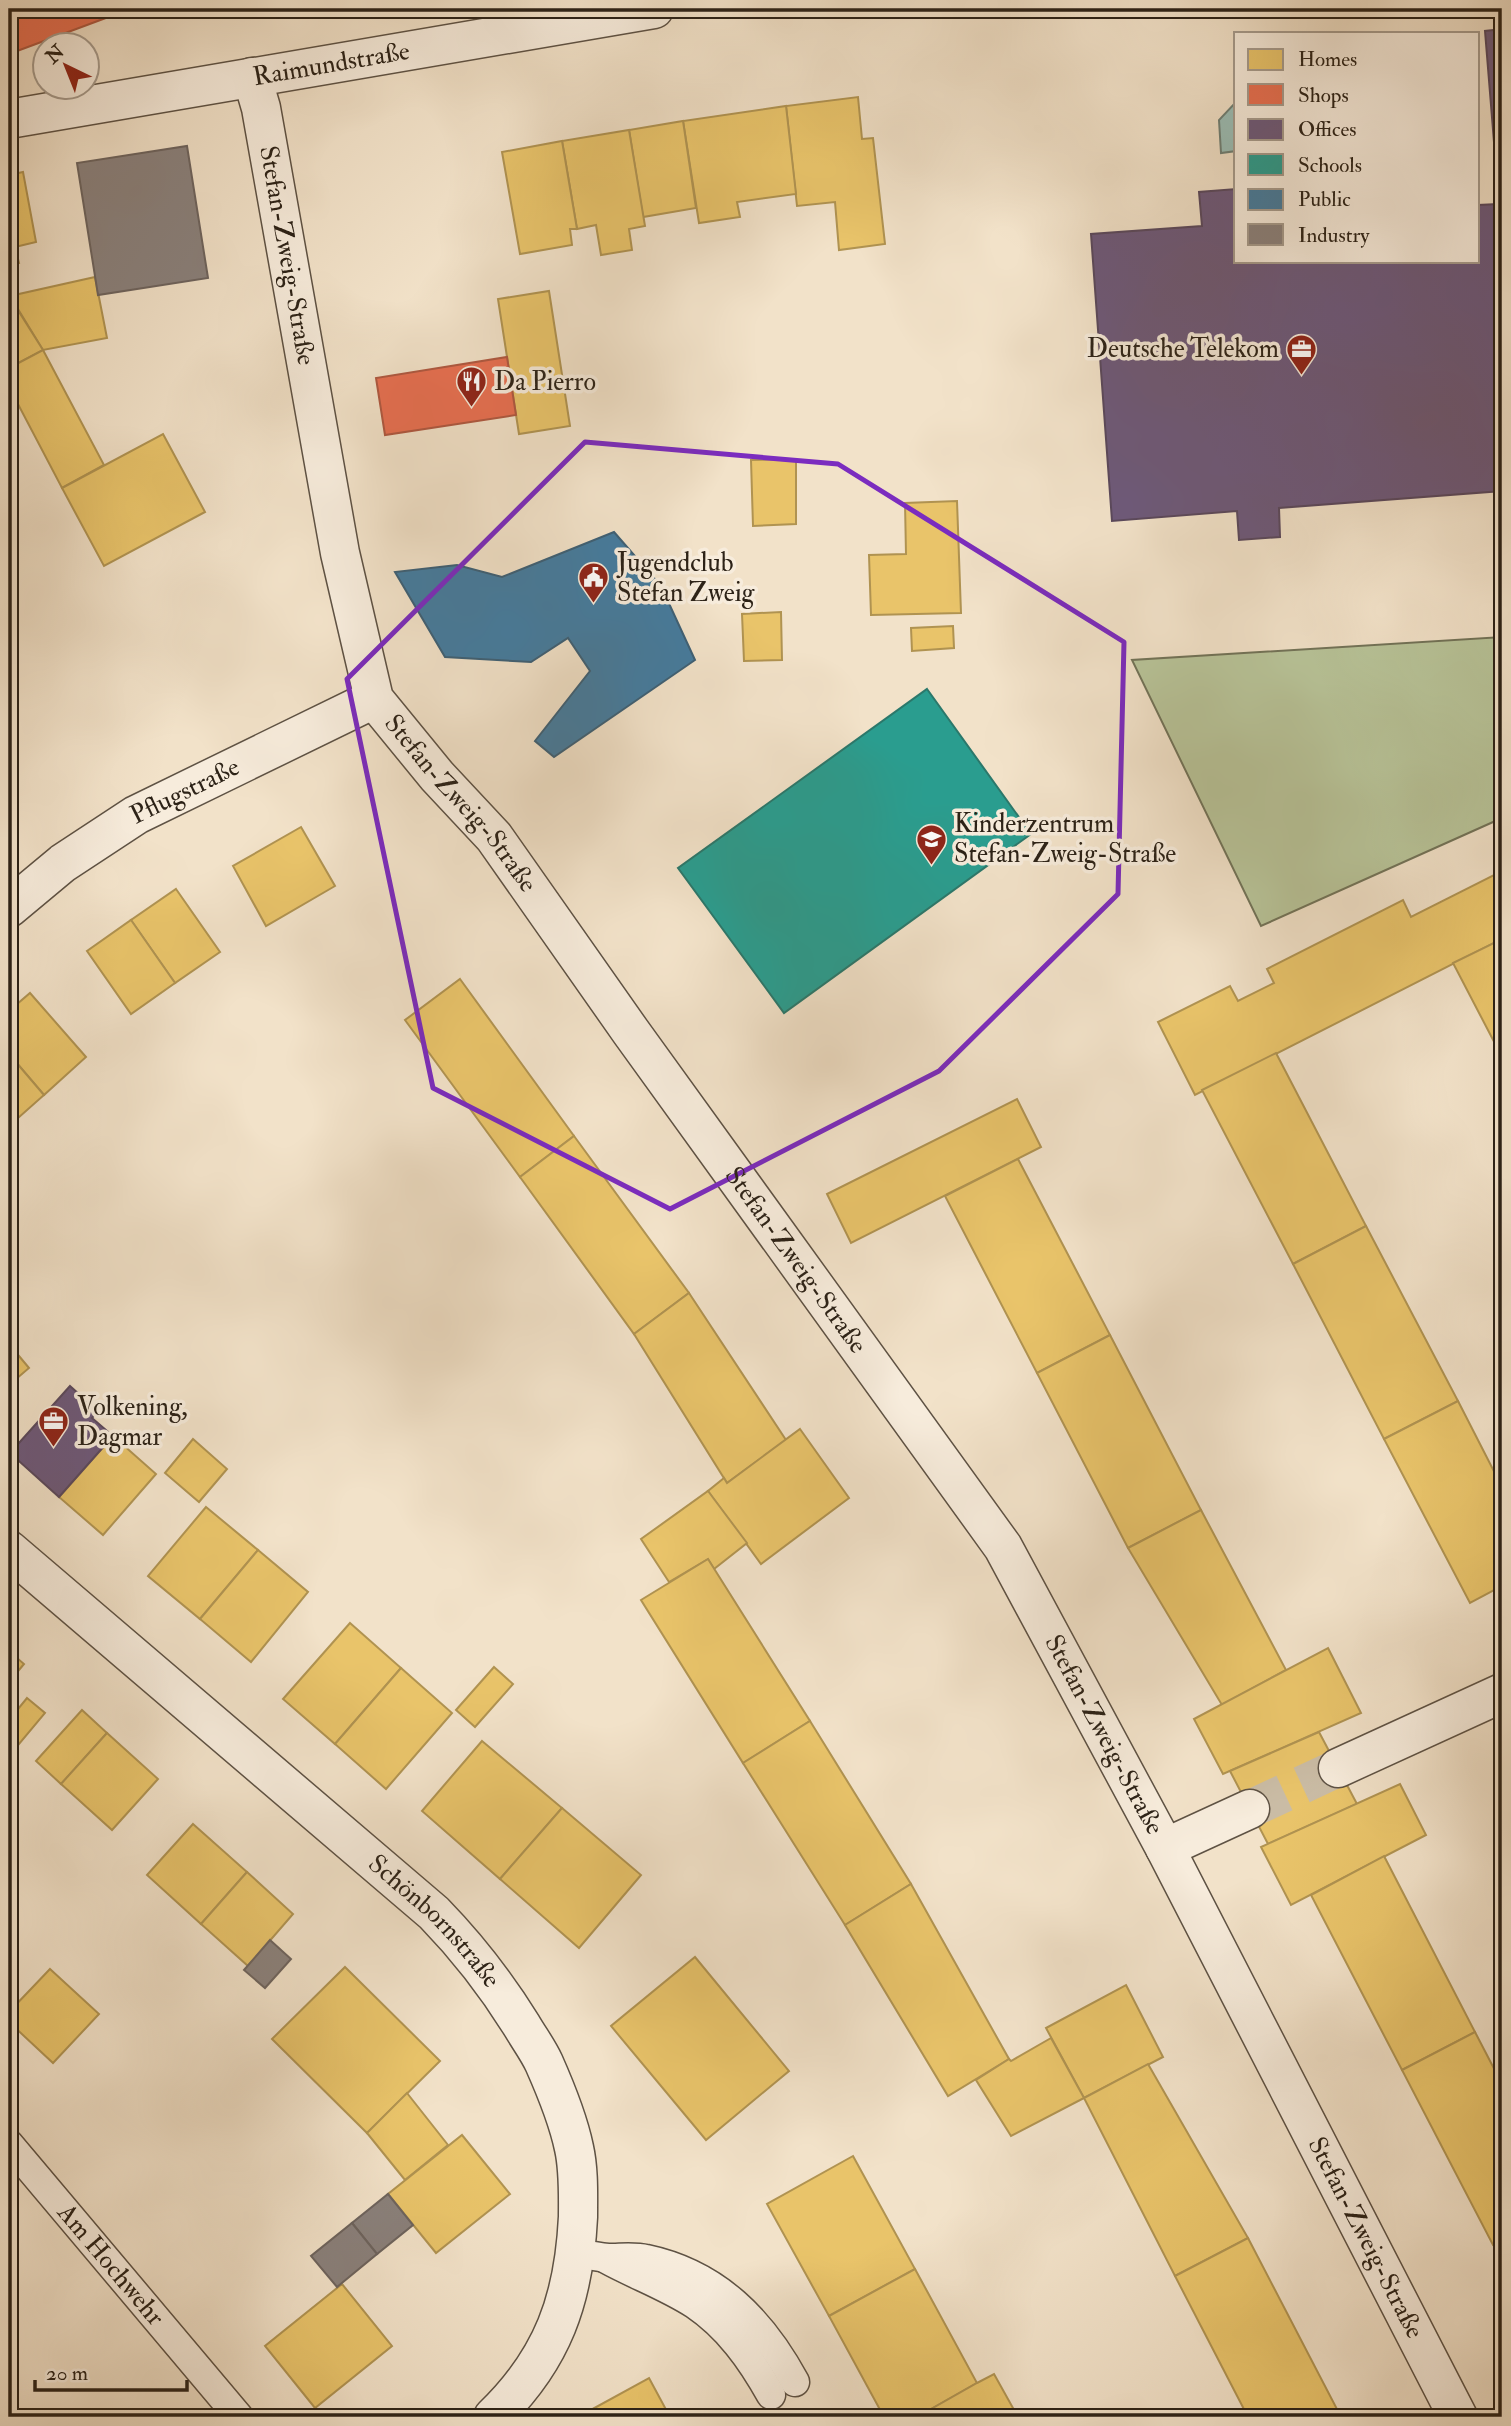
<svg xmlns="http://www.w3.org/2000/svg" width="1511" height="2426" font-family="'IM FELL Double Pica',serif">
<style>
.green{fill:#b8c499;stroke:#727358;stroke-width:2}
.water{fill:#9bbeb6;stroke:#6f8076;stroke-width:2}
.homes{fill:#e9c46a;stroke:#b09351;stroke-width:2}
.shops{fill:#e76f51;stroke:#af5840;stroke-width:2}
.offices{fill:#6d597a;stroke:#5a485c;stroke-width:2}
.schools{fill:#2a9d8f;stroke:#2b786b;stroke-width:2}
.public{fill:#457b9d;stroke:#3e6075;stroke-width:2}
.industry{fill:#8a817c;stroke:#6e645e;stroke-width:2}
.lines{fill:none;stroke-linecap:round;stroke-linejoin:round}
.minor-tunnel{stroke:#cabca5;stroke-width:38;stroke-dasharray:38 19;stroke-linecap:butt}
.service-casing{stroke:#5e5244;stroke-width:31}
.minor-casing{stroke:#5e5244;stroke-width:41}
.tertiary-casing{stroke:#5e5244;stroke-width:41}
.service{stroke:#f7ecdc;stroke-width:28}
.minor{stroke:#f7ecdc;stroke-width:38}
.tertiary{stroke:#f7ecdc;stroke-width:38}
.marked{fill:none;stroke:#7b2cbf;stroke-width:5;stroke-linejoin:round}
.labels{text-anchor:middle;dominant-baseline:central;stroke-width:7;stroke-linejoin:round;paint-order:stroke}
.street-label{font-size:26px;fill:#2c2217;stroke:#f7ecdc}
.poi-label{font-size:26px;fill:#2c2217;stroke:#f7ecdc;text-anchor:start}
</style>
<rect width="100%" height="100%" fill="#f2e2c9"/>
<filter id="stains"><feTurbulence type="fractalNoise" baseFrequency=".00286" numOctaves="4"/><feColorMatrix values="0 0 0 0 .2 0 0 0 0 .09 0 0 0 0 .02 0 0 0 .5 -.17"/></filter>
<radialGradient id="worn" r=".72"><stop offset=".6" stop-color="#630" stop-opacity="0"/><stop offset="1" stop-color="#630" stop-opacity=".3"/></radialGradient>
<polygon class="green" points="1502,637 1502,818 1261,926 1132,660"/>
<polygon class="water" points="1236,102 1236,151 1221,153 1219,120"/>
<g class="homes">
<polygon points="858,97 862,139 873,138 885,244 839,250 835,202 797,206 786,106"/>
<polygon points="786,106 796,194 737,202 740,217 699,223 683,121"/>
<polygon points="683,121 696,208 643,217 629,130"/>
<polygon points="629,130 645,226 629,229 632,250 601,255 596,225 577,229 562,141"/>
<polygon points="562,141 577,229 570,229 572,245 520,254 502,152"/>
<polygon points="23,172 36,242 15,247 19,263 9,265 9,175"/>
<polygon points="95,277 107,338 43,350 10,296"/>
<polygon points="549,291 570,426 519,434 498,299"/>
<polygon points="9,296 43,350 9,368"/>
<polygon points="43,350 104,465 62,488 9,387 9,368"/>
<polygon points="163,434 205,512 104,566 62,488"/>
<polygon points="796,459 796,524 753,526 751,460"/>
<polygon points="957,501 961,613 871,615 869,555 906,554 905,503"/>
<polygon points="781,612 782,660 744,661 742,614"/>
<polygon points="953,626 954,648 912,651 911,628"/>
<polygon points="301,827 335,886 266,926 233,866"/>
<polygon points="1494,875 1502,891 1502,939 1195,1095 1158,1022 1230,986 1238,1001 1274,983 1267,969 1403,900 1411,917"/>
<polygon points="176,889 220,952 175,983 131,920"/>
<polygon points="131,920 175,983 131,1014 87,951"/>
<polygon points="1502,939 1502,1057 1453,963"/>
<polygon points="460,979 574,1136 520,1177 405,1020"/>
<polygon points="30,993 86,1057 44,1095 9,1054 9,1011"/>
<polygon points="1276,1053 1366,1226 1293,1264 1202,1090"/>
<polygon points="9,1054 44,1095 9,1126"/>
<polygon points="1017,1099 1041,1147 851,1243 827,1194"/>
<polygon points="574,1136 689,1293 634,1334 520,1177"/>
<polygon points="1018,1159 1110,1335 1037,1373 945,1196"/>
<polygon points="1366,1226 1458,1401 1384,1439 1293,1264"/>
<polygon points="689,1293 786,1440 727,1483 634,1334"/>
<polygon points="1110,1335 1201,1510 1128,1548 1037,1373"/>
<polygon points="9,1344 29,1368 9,1385"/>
<polygon points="1458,1401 1502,1487 1502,1586 1470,1603 1384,1439"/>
<polygon points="800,1429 849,1498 761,1564 708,1491 724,1478 727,1483"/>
<polygon points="113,1436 156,1474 103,1535 59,1497"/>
<polygon points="193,1439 227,1469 199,1502 165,1473"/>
<polygon points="708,1491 747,1543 714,1569 708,1559 669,1582 641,1539"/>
<polygon points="206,1507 258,1550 200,1619 148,1576"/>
<polygon points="1201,1510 1286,1670 1222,1705 1128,1548"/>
<polygon points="258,1550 308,1592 251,1662 200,1619"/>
<polygon points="708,1559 810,1721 743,1763 641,1600"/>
<polygon points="350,1623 401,1668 335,1744 283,1699"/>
<polygon points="1328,1648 1361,1713 1223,1774 1194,1719"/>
<polygon points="9,1651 24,1664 9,1682"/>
<polygon points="494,1667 513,1684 475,1727 456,1710"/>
<polygon points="401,1668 452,1713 386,1789 335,1744"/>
<polygon points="27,1698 45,1713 9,1756 9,1720"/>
<polygon points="82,1710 107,1733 61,1784 36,1761"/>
<polygon points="810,1721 911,1884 845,1925 743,1763"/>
<polygon points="1319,1732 1357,1804 1268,1844 1230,1771"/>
<polygon points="107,1733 158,1779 112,1830 61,1784"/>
<polygon points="482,1741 562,1808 500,1879 422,1811"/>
<polygon points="1400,1784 1426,1835 1291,1905 1261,1847"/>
<polygon points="562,1808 641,1875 579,1948 500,1879"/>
<polygon points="193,1824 247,1872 201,1924 147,1875"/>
<polygon points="1384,1856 1475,2032 1402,2070 1311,1895"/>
<polygon points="247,1872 293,1914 248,1966 201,1924"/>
<polygon points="911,1884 1009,2059 948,2096 845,1925"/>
<polygon points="695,1957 789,2071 706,2140 611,2026"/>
<polygon points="345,1967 440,2061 367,2133 272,2039"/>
<polygon points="50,1969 99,2014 53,2063 9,2022 9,2012"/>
<polygon points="1126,1985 1163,2057 1084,2098 1046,2028"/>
<polygon points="1475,2032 1502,2084 1502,2240 1493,2245 1402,2070"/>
<polygon points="1051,2038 1084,2098 1011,2136 976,2080 1009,2059 1011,2061"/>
<polygon points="1148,2064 1248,2238 1175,2276 1084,2098"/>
<polygon points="407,2093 448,2145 405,2180 367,2133"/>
<polygon points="462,2135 510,2194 436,2253 388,2194"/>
<polygon points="853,2156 915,2269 829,2316 767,2204"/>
<polygon points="1248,2238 1339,2413 1331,2417 1248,2417 1175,2276"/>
<polygon points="915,2269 977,2383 917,2417 884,2417 829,2316"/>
<polygon points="342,2284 392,2346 315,2408 265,2346"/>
<polygon points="994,2374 1018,2417 917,2417 977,2383"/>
<polygon points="649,2378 670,2417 578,2417"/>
</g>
<g class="shops">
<polygon points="9,9 130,9 9,54"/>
<polygon points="507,357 516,415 385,435 376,378"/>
</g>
<g class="offices">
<polygon points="1502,29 1502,491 1279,508 1280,537 1239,540 1237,511 1112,521 1091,234 1202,226 1199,192 1236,189 1236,261 1478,261 1478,205 1499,204 1485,31"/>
<polygon points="70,1386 98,1411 92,1418 113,1436 59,1497 10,1453"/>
</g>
<polygon class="schools" points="927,689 1031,834 784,1013 678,868"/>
<polygon class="public" points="614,532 661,586 695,660 554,757 535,741 590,671 568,638 531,662 445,657 395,572 457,565 502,577"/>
<g class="industry">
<polygon points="187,146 208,278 98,295 77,163"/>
<polygon points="270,1940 291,1959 265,1988 244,1970"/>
<polygon points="388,2194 413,2225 377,2254 352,2223"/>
<polygon points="352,2223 377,2254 337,2287 311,2256"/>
</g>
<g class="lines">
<polyline class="minor-tunnel" points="1250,1809 1338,1768"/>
<defs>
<g id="service">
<path id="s1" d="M 9,2144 L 239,2417"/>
<path d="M 576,2253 C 587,2255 597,2257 608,2258 C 621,2258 634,2256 646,2259 C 717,2274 762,2321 795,2382"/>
<path d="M 606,2259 C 635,2275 666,2286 694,2304 C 728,2327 751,2359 771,2395"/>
</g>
<g id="minor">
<path id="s2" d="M 252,77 L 261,108 L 340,553 L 374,699 L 437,776 L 494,837 L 631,1032 L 1003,1547 L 1165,1848 L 1458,2417"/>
<path id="s3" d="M 9,908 L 63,863 L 136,815 L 374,699"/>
<path id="s4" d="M 9,1550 L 434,1913 C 469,1949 496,1984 522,2026 C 529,2038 538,2050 544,2063 C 556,2090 568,2119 574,2148 C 579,2170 578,2195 578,2217 C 574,2299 553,2359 493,2417"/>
<polyline points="1338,1768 1502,1693"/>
<polyline points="1165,1848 1250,1809"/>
</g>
<g id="tertiary">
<path id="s5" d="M 9,119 L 654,9"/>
</g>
</defs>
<use href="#service" class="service-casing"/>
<use href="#minor" class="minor-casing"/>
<use href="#tertiary" class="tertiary-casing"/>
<use href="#service" class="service"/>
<use href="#minor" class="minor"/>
<use href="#tertiary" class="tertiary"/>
</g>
<path class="marked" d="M 585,442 L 838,464 L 1124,642 L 1118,894 L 939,1071 L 670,1209 L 433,1088 L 347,679 Z"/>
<defs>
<symbol id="office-pin" viewBox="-11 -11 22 30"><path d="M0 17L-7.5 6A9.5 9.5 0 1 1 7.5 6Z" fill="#8f2418" stroke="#f7ecdc"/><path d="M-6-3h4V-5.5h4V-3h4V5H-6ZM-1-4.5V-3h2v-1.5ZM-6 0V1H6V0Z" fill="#fff"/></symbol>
<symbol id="restaurant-pin" viewBox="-11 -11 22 30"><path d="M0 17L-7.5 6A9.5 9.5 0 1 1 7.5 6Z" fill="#8f2418" stroke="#f7ecdc"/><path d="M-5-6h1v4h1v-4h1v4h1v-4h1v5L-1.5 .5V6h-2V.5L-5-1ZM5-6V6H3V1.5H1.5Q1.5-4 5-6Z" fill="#fff"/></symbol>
<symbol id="civic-pin" viewBox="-11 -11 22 30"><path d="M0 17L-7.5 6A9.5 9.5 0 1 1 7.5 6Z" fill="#8f2418" stroke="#f7ecdc"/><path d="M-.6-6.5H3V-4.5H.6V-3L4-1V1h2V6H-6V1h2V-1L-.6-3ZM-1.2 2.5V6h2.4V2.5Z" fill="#fff"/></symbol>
<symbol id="school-pin" viewBox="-11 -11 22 30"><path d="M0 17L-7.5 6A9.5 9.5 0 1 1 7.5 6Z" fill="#8f2418" stroke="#f7ecdc"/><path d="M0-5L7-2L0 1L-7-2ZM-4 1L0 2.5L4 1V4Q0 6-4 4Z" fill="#fff"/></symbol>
</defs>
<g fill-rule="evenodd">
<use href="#office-pin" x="1284" y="332" width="35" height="47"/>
<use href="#restaurant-pin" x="454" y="364" width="35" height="47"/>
<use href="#civic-pin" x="576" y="560" width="35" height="47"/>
<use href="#school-pin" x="914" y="822" width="35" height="47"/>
<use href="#office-pin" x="36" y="1404" width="35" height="47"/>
</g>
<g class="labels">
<g class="street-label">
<text stroke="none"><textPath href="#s5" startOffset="327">Raimundstraße</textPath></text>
<text stroke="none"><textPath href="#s2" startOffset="182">Stefan-Zweig-Straße</textPath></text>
<text stroke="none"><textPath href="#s3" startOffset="212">Pflugstraße</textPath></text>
<text stroke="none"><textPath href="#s2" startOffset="770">Stefan-Zweig-Straße</textPath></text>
<text stroke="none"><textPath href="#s2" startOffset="1337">Stefan-Zweig-Straße</textPath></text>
<text stroke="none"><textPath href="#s2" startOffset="1904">Stefan-Zweig-Straße</textPath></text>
<text stroke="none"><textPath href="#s4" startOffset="565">Schönbornstraße</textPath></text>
<text stroke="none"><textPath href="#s2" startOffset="2471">Stefan-Zweig-Straße</textPath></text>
<text stroke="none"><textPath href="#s1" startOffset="158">Am Hochwehr</textPath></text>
</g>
<g class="poi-label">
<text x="1279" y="349" text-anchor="end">Deutsche Telekom</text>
<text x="494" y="382">Da Pierro</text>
<text x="617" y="563">Jugendclub<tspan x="617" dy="30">Stefan Zweig</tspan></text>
<text x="954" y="824">Kinderzentrum<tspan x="954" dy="30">Stefan-Zweig-Straße</tspan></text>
<text x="77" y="1407">Volkening,<tspan x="77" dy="30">Dagmar</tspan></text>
</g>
</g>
<rect width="1511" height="2426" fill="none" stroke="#f2e2c9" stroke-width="35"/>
<rect x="10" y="10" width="1490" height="2405" fill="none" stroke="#2c2217" stroke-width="3.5"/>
<rect x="18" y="18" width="1476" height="2391" fill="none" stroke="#2c2217" stroke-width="2"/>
<rect x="1234" y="32" width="245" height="231" fill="#f7ecdc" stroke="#a69b8d" stroke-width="2"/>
<rect x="1248" y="49" width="35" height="21" fill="#e9c46a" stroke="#a69b8d" stroke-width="2"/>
<text x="1298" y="66" font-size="21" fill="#2c2217">Homes</text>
<rect x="1248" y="84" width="35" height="21" fill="#e76f51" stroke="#a69b8d" stroke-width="2"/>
<text x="1298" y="102" font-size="21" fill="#2c2217">Shops</text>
<rect x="1248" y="119" width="35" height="21" fill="#6d597a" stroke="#a69b8d" stroke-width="2"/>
<text x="1298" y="136" font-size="21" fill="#2c2217">Offices</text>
<rect x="1248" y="154" width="35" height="21" fill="#2a9d8f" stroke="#a69b8d" stroke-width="2"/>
<text x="1298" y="172" font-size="21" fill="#2c2217">Schools</text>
<rect x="1248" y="189" width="35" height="21" fill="#457b9d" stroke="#a69b8d" stroke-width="2"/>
<text x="1298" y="206" font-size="21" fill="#2c2217">Public</text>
<rect x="1248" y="224" width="35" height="21" fill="#8a817c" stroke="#a69b8d" stroke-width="2"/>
<text x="1298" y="242" font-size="21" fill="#2c2217">Industry</text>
<g transform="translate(66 66) rotate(317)"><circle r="33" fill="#f7ecdc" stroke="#a69b8d" stroke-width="2"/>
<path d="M0-5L12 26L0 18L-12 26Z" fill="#8f2418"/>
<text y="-10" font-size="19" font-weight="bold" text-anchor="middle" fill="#2c2217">N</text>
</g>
<path d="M35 2380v10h152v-10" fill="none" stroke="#2c2217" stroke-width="3.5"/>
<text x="46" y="2380" font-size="21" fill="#2c2217" stroke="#f7ecdc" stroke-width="5" paint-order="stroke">20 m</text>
<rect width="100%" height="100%" filter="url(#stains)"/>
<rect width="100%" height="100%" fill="url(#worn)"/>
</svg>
